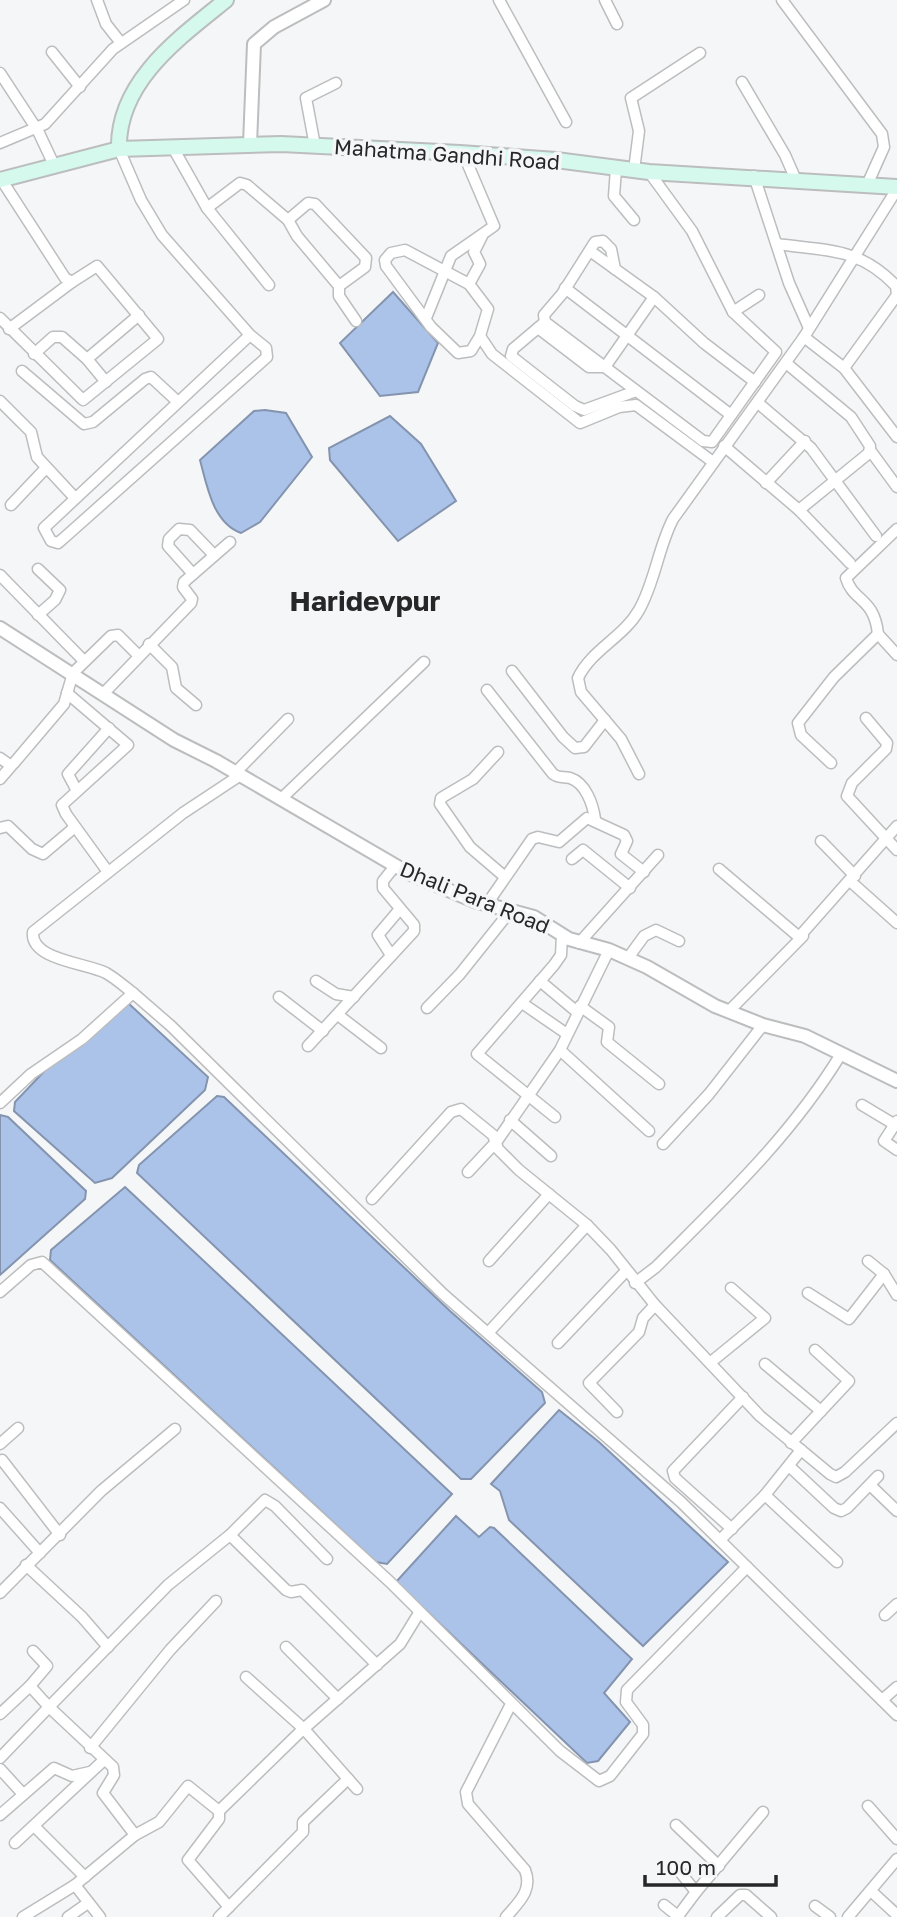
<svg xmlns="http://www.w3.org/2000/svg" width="897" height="1917" font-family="'Golos Text',sans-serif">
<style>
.water{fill:#acc3e9;stroke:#8494af;stroke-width:2}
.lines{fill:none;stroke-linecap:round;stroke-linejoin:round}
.minor-casing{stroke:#bcbdbe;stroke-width:13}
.tertiary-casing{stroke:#bcbdbe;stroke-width:16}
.secondary-casing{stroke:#bcbdbe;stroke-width:18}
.minor{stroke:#fff;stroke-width:10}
.tertiary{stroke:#fff;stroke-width:12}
.secondary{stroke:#d5faed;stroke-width:14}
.labels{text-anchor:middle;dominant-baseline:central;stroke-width:7;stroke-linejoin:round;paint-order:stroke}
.street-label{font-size:21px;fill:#272728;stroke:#f5f6f7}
.district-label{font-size:28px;font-weight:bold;fill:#272728;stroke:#f5f6f7}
</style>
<rect width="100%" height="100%" fill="#f5f6f7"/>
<g class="water">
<polygon points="393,292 438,343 418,392 380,396 340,343"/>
<path d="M 265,410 L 286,413 L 312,457 L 260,522 L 241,533 C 213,523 207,486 200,460 L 254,411 Z"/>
<polygon points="390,416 421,444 456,501 398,541 330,460 329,448"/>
<polygon points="127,1002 208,1077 205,1090 112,1178 95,1183 14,1111 15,1102 55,1060"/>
<polygon points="217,1096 224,1097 450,1311 542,1392 545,1403 471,1479 461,1479 137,1173 139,1165"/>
<polygon points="0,1115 8,1117 86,1191 85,1199 0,1275"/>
<polygon points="125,1187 452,1494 387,1564 376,1562 50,1260 51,1250"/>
<polygon points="559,1410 599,1442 728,1562 643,1646 509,1520 500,1491 491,1484"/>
<polygon points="456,1516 479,1537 490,1527 494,1528 632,1659 604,1693 630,1722 598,1761 587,1763 396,1582"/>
</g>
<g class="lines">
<defs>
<g id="minor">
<polyline points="97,0 106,24 121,43"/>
<polyline points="499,0 566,122"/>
<polyline points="605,0 617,24"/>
<polyline points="782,0 882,134 884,147 867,185"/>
<polyline points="52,52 80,87"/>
<polyline points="0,73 38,131 54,165"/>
<polyline points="742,82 785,155 796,180"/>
<polyline points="0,143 45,124 113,49 184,0"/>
<polyline points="172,146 207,208 269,285"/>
<polyline points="315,146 306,98 336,83"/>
<polyline points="119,149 141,200 162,235 250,335 266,348 267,357 65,537 58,543 51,541 44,528 250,335"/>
<polyline points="616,169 614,196 634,220"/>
<polyline points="634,170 639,131 631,98 700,53"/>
<polyline points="754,176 789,283 809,328"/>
<polyline points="207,208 240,183 247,185 288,220 297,236 339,286 339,296 356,321"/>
<polyline points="288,220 308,203 315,204 366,258 365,267 339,286"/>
<path d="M 777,244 C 827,251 859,247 896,286 L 897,295 L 844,368"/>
<polyline points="590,251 654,297 704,343 755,382"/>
<polyline points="615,269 611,249 603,241 595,242 562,294 544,315 545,322 703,441 712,442 776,352 733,312 692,231 649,172"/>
<polyline points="469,284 480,264 474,252 482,236"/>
<polyline points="565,288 731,415"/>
<polyline points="733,312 759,295"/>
<polyline points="0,318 83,400 158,339 97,266 72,282 65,278 1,179"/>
<polyline points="426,318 451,256 494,226 463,153"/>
<polyline points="545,322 513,349 511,356 575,406 584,410 636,391"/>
<polyline points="538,328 589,367 605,367 654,297"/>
<polyline points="9,329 72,282"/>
<polyline points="480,336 488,309 469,284 405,250 391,253 385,260 386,266 431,327 458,353 471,351 480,336 492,354 580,423 619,407 636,405 713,462"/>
<polyline points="804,337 844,368 897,437"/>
<polyline points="34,354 53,337 62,337 87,359 106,382"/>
<polyline points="87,359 139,315"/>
<polyline points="22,371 84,424 93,422 145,379 151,377 178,402"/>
<polyline points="0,401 31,432 37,457 75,498"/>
<polyline points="758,403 811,448 876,536"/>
<polyline points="724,446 799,510 869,453 870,446 851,417 786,363"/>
<polyline points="870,450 897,487"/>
<polyline points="766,483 805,441"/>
<polyline points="11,505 46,468"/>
<polyline points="799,510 850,563"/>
<path d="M 897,529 L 846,578 C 853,602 874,597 878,634 L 897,655"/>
<polyline points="38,569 60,590 55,600 38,615"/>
<polyline points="193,574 168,546 169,539 179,529 190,530 214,555"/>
<polyline points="0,575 84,661"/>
<polyline points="149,644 172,667 176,688 196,705"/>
<polyline points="512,671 563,737 575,748 584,747 605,720"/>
<path d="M 487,690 L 553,774 C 560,779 563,776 570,778 C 586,783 593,805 595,819"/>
<polyline points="67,693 128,745 62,805 66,814 108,872"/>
<polyline points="104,693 191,603 192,599 183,587 184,582 230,542"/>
<polyline points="866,718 887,743 886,749 852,783 847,796 897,850"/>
<polyline points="498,752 473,779 441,798 440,804 470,847 505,877"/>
<polyline points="0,758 10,765 14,763 64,704 73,673 111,636 118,635 138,655"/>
<polyline points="831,763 801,735 798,723 834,677 878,634"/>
<polyline points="235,773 288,719"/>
<path d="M 639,774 L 621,739 L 581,692 L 578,678 C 591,650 624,637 639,610 C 655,582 658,548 673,519 L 804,337 L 897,189"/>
<polyline points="0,779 12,765"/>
<polyline points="77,791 68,774 109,728"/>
<polyline points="281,799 424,662"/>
<polyline points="0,828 8,826 32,849 43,854 75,827"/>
<polyline points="821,841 855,876"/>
<polyline points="572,859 583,850 630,888"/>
<polyline points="719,869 799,937 897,826"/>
<polyline points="850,881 897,923"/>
<polyline points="487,904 532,839 538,837 559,842 587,818 624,835 627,841 621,854 644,872"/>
<polyline points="579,943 658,855"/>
<polyline points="391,955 378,935 400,909"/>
<polyline points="628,958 644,936 656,930 679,941"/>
<polyline points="316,981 336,994 354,997"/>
<polyline points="540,981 577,1012"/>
<polyline points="133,993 171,1026 443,1294 681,1502 897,1715"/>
<polyline points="279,997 323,1031"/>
<polyline points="522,1003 567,1034"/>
<polyline points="580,1006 609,1027 607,1042 659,1084"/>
<polyline points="427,1008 460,974 511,910"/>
<polyline points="729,1011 803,936"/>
<polyline points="338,1015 381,1048"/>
<polyline points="308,1046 414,931 414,925 383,888 383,881 395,866"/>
<polyline points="560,1050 649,1131"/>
<path d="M 0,1103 L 31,1074 L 82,1039 L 133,993 C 124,986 115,978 106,973 C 87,963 30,960 33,932 L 183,813 L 239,776"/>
<polyline points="862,1105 897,1126"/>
<polyline points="555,1117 477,1054 554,965 561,955 562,935"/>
<polyline points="510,1120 551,1156"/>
<polyline points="897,1121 884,1141 897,1150"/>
<polyline points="663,1144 709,1094 763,1025"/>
<polyline points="468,1172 497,1141 560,1050 609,950"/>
<polyline points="372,1199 451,1112 461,1109 493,1135 498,1149 519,1170 587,1225 611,1250 655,1305 760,1416 830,1474 836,1477 845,1472 897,1423"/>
<polyline points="489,1261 549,1194"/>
<polyline points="868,1261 884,1274 897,1295"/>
<path d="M 635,1283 L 656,1267 C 723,1200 791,1136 841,1054"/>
<polyline points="0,1292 31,1265 42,1262 390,1582 560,1751 599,1781 610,1776 643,1734 643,1725 626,1702 627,1690 747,1567"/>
<polyline points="808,1293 849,1319 884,1274"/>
<polyline points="488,1333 587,1225"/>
<polyline points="558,1343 626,1271"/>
<polyline points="711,1362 765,1318 731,1288"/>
<polyline points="765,1364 821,1411"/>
<polyline points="617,1412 589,1383 639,1332 643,1318 655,1305"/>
<polyline points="791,1443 849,1381 815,1350"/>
<polyline points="0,1444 18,1428"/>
<polyline points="2,1460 60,1535"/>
<polyline points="789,1466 834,1508 841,1511 847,1508 878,1476"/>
<polyline points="870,1485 897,1511"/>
<polyline points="765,1495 837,1562"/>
<polyline points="0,1508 40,1553"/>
<polyline points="732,1529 675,1478 673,1471 743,1397"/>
<polyline points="230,1535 286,1590 291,1592 302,1590 377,1665"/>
<polyline points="720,1540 765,1495 801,1450"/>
<polyline points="26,1565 82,1617 108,1647"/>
<polyline points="0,1593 101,1491 175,1429"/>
<polyline points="885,1615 897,1604"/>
<polyline points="286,1647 338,1699"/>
<polyline points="246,1677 304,1729 357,1789"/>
<polyline points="30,1686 47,1666 33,1651"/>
<polyline points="882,1700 897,1687"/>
<polyline points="0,1714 30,1686 49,1707 168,1585 230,1535 265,1500 275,1506 327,1559"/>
<polyline points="90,1748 170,1650 216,1601"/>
<polyline points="0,1758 49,1707 113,1767 114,1775 103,1793 135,1835"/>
<polyline points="0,1769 23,1794"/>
<polyline points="868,1806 897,1839"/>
<polyline points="219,1811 300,1732 400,1644 419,1613"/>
<polyline points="0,1815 54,1768 72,1776 90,1772"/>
<polyline points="676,1825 719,1866"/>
<polyline points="34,1826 85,1877"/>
<polyline points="15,1843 104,1760"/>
<polyline points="676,1867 696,1892 678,1916"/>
<polyline points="871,1891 896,1914"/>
<polyline points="696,1892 763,1812"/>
<polyline points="664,1905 679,1917"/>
<polyline points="815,1906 830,1917"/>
<polyline points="23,1917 75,1885"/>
<polyline points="68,1917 88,1903"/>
<polyline points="100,1917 75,1885 135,1835 159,1822 188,1786 219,1811 219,1819 188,1860 229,1907"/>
<polyline points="219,1917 303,1832 303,1822 348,1779"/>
<path d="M 506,1917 C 519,1902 533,1890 525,1870 L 468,1804 L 466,1792 L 511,1704"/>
<polyline points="717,1917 740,1895 746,1895 771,1917"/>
<polyline points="848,1917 897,1859"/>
</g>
<g id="tertiary">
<polyline points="250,144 254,44 274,27 324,0"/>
<polyline points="0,628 174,740 216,761 408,873 474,901 534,917 569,939 609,950 647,967 715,1006 763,1025 805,1036 897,1081"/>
</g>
<g id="secondary">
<path d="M 119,149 C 117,82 179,38 226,0"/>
<polyline points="0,180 119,149 281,144 460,153 556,160 649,172 897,187"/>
</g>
</defs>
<use href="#minor" class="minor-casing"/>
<use href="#tertiary" class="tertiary-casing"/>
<use href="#secondary" class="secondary-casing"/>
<use href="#minor" class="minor"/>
<use href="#tertiary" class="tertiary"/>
<use href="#secondary" class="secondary"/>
</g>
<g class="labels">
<g class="street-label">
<text transform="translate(447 154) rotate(4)">Mahatma Gandhi Road</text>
<text transform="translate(475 897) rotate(22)">Dhali Para Road</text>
</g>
<g class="district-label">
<text x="365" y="600">Haridevpur</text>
</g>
</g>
<path d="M645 1875v10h131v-10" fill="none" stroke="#272728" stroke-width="3.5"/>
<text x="656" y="1875" font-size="21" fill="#272728" stroke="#f5f6f7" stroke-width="5" paint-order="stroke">100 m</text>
</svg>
